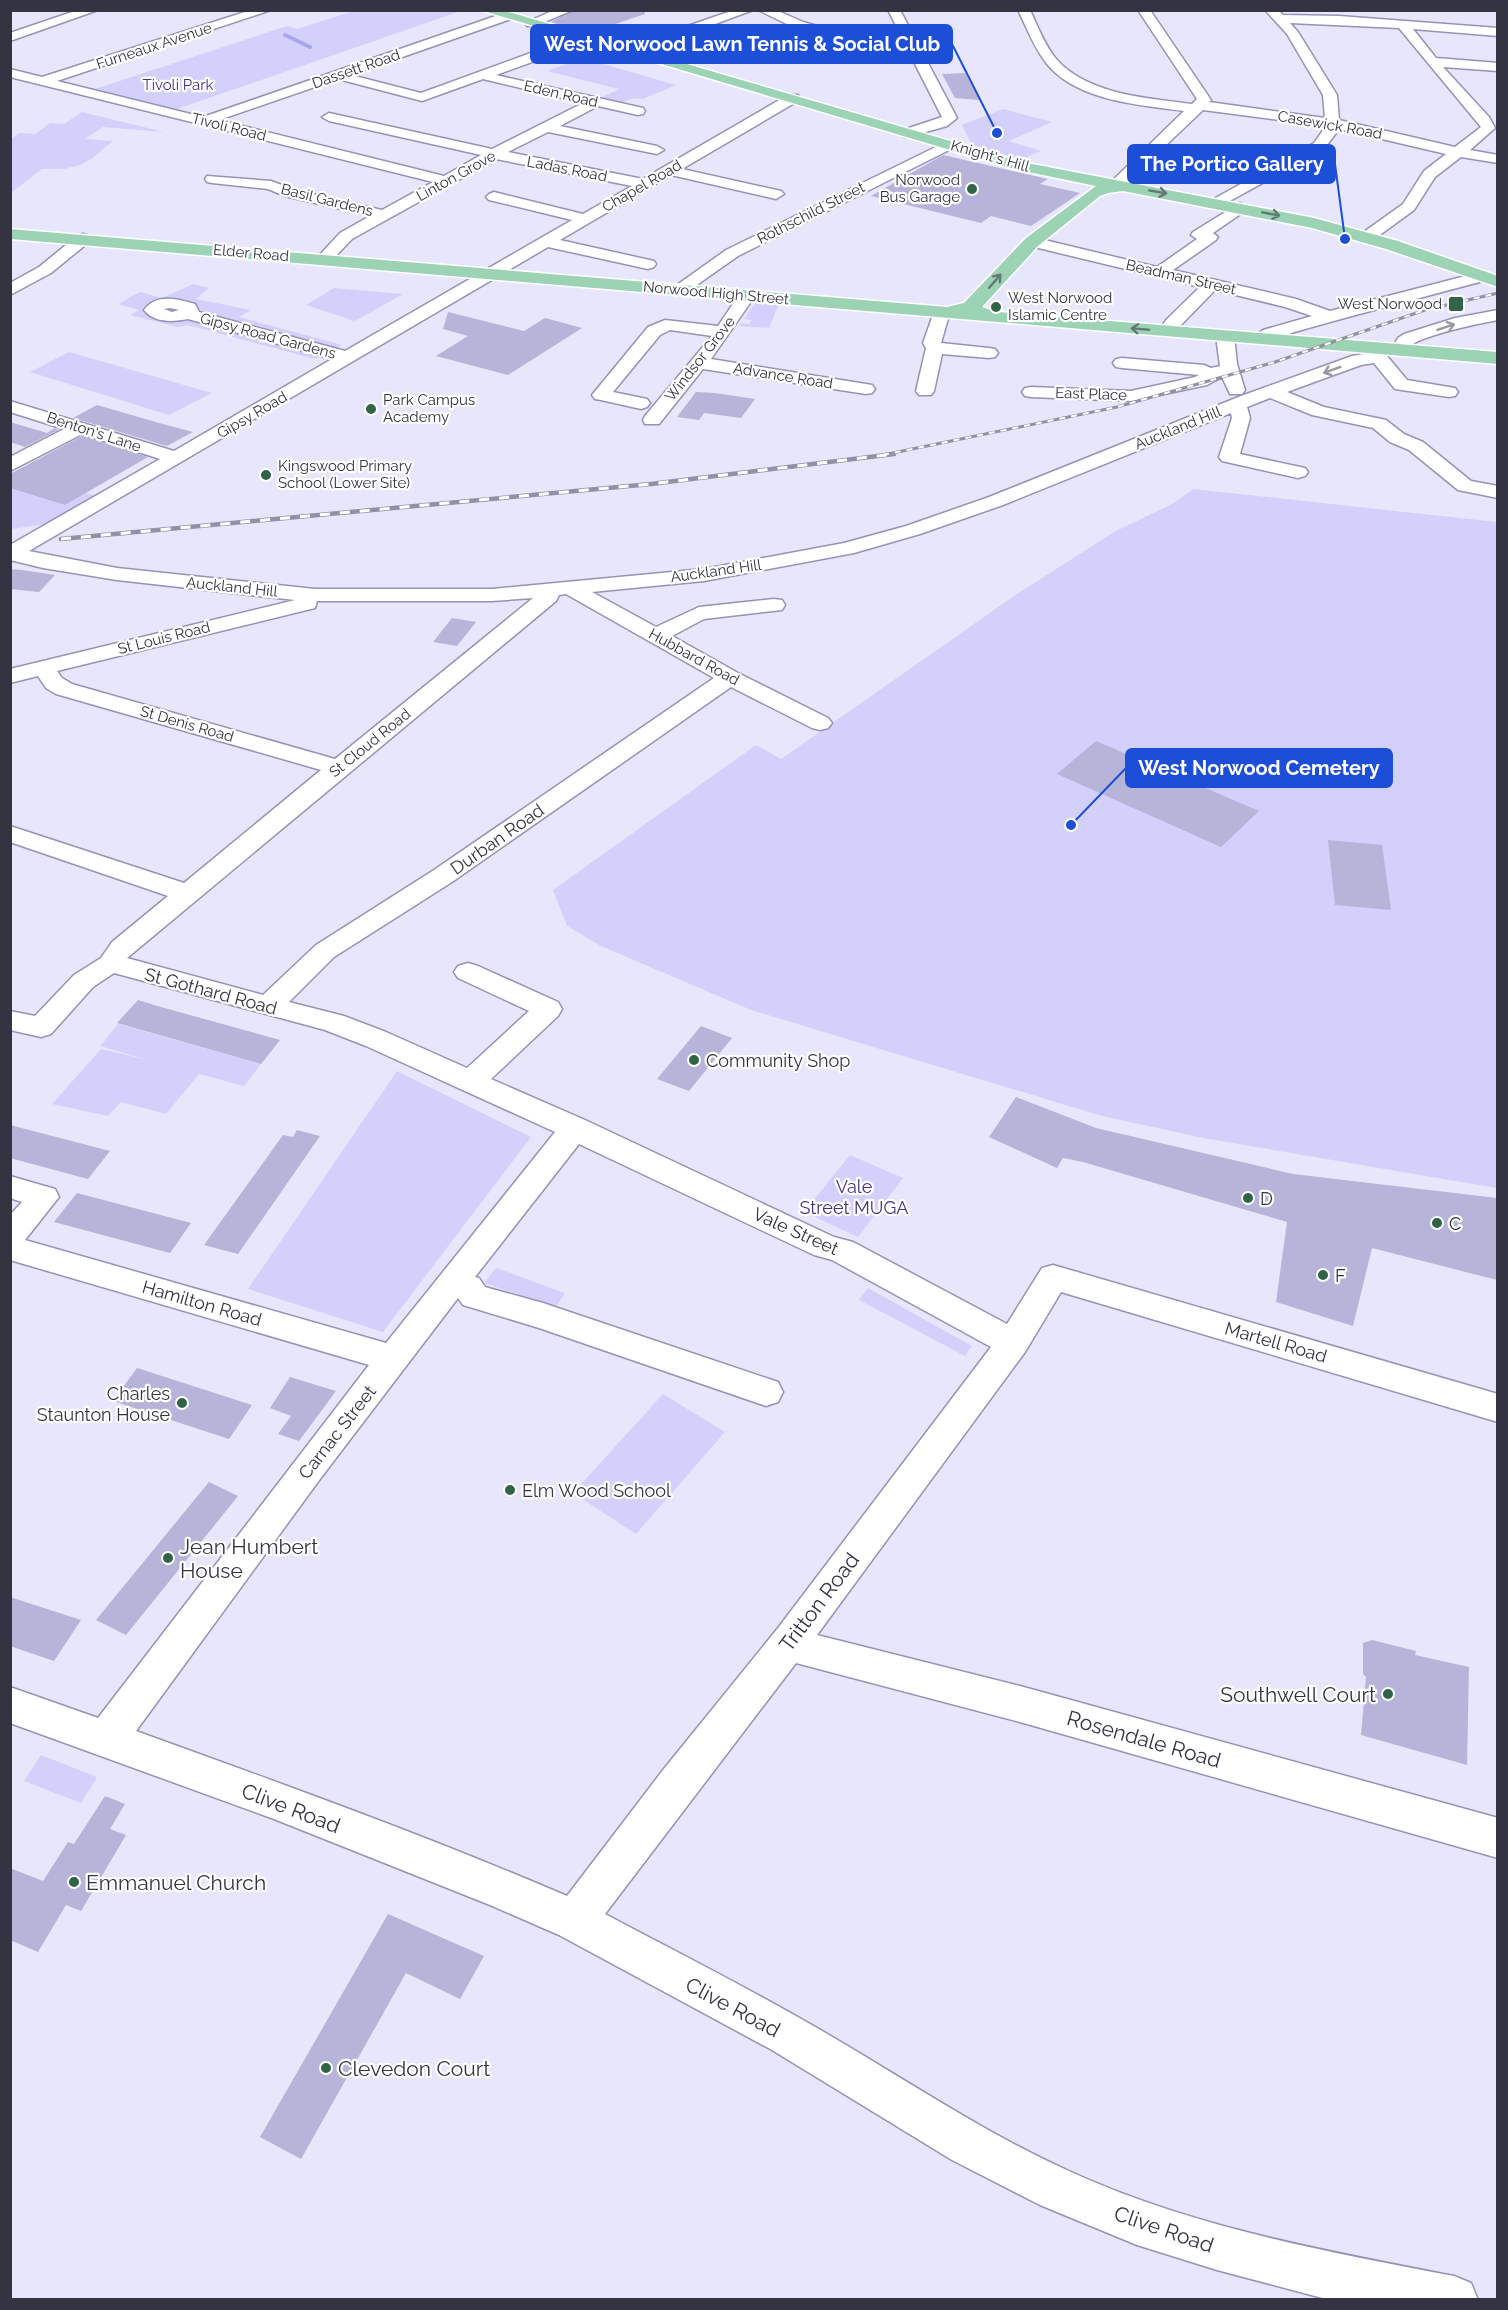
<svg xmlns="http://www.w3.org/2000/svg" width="1508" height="2310" font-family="Raleway,sans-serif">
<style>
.green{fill:#d3d1fc}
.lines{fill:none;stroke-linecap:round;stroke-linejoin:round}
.stream{stroke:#aba6eb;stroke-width:4}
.building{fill:#b6b4d8}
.minor-casing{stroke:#9593b5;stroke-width:3}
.major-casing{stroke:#fff;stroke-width:3}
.minor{fill:#fff;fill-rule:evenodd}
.major{fill:#9cd3b5;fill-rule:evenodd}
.rail-far1-casing{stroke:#9291a3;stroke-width:3}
.rail-casing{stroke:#9291a3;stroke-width:4.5}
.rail-far1{stroke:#fff;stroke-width:2;stroke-dasharray:6;stroke-linecap:butt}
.rail{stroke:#fff;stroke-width:3;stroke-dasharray:10;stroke-linecap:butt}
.oneway{stroke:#637b75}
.oneway2{stroke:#9a99a0}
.poi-dot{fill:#306347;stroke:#fff;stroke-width:2}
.labels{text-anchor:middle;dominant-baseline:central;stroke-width:4.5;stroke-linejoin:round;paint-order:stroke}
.far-street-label{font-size:15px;fill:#343341;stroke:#fff}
.far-park-label{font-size:15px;fill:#423383;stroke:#fff}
.far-poi-label{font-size:15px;fill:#343341;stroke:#fff;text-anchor:start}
.street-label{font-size:18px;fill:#343341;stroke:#fff}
.poi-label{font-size:18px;fill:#343341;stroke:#fff;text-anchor:start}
.park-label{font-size:18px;fill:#423383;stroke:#fff}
.near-poi-label{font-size:21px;fill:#343341;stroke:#fff;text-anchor:start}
.near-street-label{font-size:21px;fill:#343341;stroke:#fff}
.leader{fill:none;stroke:#1d4ed8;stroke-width:2}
.callout-dot{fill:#1d4ed8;stroke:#fff;stroke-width:2}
.callout{fill:#1d4ed8;stroke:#1d4ed8;stroke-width:2}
.callout-label{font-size:20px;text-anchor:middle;font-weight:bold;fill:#fff}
</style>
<rect width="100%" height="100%" fill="#e7e6fc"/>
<g class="green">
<polygon points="353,11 461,11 177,109 95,89 287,26 297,29"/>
<polygon points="583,58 676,85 643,99 634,98 616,105 597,100 619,89 547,71"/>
<polygon points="1003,109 1052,122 1009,141 1041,151 1020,160 972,145 962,125"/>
<polygon points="82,112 164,132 103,127 85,139 113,141 91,159 80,165 64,169 42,169 11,193 11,139 19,133 35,134 50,123 64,124"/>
<path d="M 193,284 L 209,288 L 196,299 L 251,310 L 239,317 L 342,345 L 336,349 L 201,311 C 184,295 163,298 143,308 L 143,312 C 159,319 172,321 189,320 L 325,354 L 315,359 L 187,325 L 178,327 L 130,315 L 139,310 L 118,304 L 140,292 L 162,298 Z"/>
<polygon points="334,288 403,294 355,321 306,305"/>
<polygon points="756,302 779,304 769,328 739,326 741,323 749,324 752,320 744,319"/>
<polygon points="69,352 212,393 169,415 30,372"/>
<polygon points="11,488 65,505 86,493 96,496 47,524 11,529"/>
<polygon points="1193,489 1497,522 1497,1188 1203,1138 1102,1116 751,1010 601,946 567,926 553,890 756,745 781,759 1014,596 1114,532 1174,503"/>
<polygon points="118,1024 261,1064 244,1086 199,1074 166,1114 121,1102 108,1116 52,1104 101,1049 148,1060 100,1046"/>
<polygon points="397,1071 531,1137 383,1332 248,1289"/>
<polygon points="850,1155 903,1178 858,1237 804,1212"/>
<polygon points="496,1268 565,1293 556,1307 484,1283"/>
<polygon points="868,1288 972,1346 965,1356 859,1300"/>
<polygon points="663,1394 725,1432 636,1534 573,1493"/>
<polygon points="41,1755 97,1777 81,1803 24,1781"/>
</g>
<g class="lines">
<polyline class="stream" points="285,35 310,47"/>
</g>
<g class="building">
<polygon points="575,10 644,10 645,14 589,33 551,22"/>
<polygon points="965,73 980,100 955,98 942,74"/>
<polygon points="943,155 1048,179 1040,184 1080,193 1031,226 991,216 981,223 871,196"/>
<polygon points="448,312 524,331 545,318 582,328 508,375 436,356 468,336 443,329"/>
<polygon points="696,392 715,393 755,399 741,418 704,413 699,420 677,417"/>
<polygon points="97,405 159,423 193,432 167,446 73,418"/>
<polygon points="10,422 47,433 55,428 58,430 25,447 10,442"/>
<polygon points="82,436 148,457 65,505 10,488 10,474"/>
<polygon points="10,569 22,570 55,575 39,592 10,589"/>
<polygon points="452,618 476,622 457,646 433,642"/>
<polygon points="1096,741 1259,811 1221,847 1057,774"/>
<polygon points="1328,840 1382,845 1391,910 1335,905"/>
<polygon points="138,1000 161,1007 280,1040 261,1064 117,1023"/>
<polygon points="701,1026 732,1038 689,1091 657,1079"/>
<polygon points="1016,1097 1096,1128 1293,1174 1497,1198 1497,1280 1372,1248 1353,1326 1276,1302 1287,1222 1083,1162 1063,1158 1057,1168 989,1137"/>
<polygon points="10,1125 110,1151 88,1179 10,1158"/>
<polygon points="297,1130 320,1136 238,1254 204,1245 283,1135 293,1137"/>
<polygon points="77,1193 191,1223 170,1253 54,1222"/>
<polygon points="137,1368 252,1405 229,1439 113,1401"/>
<polygon points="290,1377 336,1391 299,1441 278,1434 291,1416 270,1408"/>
<polygon points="209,1482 238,1496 126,1635 96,1620"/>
<polygon points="10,1597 81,1620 54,1661 10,1646"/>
<polygon points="1372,1640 1416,1651 1415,1655 1469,1667 1467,1765 1361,1735 1366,1677 1363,1674 1363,1643"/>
<polygon points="105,1796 125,1804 110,1829 126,1835 81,1911 66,1905 38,1952 10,1940 10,1868 43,1881 68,1842 74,1844"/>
<polygon points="388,1914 484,1956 460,1999 406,1973 301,2159 260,2137"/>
</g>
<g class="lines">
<defs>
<g id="minor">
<polygon points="78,10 98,10 10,41 10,33"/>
<path d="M 251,10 L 271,10 L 57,81 L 203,117 L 507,12 L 513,16 L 511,19 L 351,75 L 421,93 L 547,47 L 557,47 L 558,50 L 557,53 L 496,75 L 643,108 L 645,111 L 643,114 L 638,115 L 598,106 L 560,126 L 657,146 L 664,150 L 657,154 L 548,132 L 508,152 L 643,179 L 788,95 L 798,95 L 800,98 L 798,101 L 682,169 L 781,191 L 784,194 L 776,199 L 671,175 L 560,240 L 654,261 L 656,264 L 654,267 L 648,269 L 548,247 L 29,551 L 117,568 L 315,589 L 492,589 L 704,569 L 844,543 L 906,526 L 989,497 L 1241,396 L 1352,356 L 1369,353 L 1371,343 L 1383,343 L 1387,356 L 1407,380 L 1455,388 L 1458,392 L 1455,396 L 1449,397 L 1395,389 L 1374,363 L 1361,365 L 1287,392 L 1324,407 L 1386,420 L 1404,434 L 1423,442 L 1471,481 L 1498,486 L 1498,498 L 1458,490 L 1409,450 L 1390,442 L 1373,428 L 1312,415 L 1270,398 L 1247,407 L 1250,418 L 1240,454 L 1305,468 L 1308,472 L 1305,476 L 1298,478 L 1222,461 L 1219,457 L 1232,418 L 1231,413 L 1003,505 L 920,534 L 854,553 L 704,581 L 592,592 L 656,627 L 699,607 L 774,599 L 782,600 L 785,605 L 782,610 L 704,619 L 672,636 L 738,673 L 828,718 L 832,723 L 828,728 L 820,730 L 812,728 L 731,687 L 452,882 L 334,957 L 289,1002 L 344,1016 L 386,1032 L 467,1068 L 529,1011 L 458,978 L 454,972 L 458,966 L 468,963 L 478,966 L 558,1002 L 562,1009 L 558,1016 L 491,1079 L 585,1120 L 834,1237 L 853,1242 L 1007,1324 L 1042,1268 L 1053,1265 L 1498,1394 L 1498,1422 L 1061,1292 L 1025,1352 L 817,1635 L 1020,1686 L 1498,1818 L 1498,1858 L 1020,1722 L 796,1663 L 605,1914 C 671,1949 738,1983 803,2020 C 892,2070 977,2130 1071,2172 C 1192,2227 1324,2251 1454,2276 L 1471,2283 L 1478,2300 L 1330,2300 L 1217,2270 L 1137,2245 L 1040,2205 L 952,2160 L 772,2050 L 559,1935 L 490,1905 L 274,1819 L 10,1723 L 10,1687 L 98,1718 L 369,1365 L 10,1260 L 10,1215 L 22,1202 L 10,1198 L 10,1176 L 55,1189 L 59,1197 L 25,1240 L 386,1343 L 555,1132 L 366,1046 L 325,1030 L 114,973 L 93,987 L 51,1034 L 41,1037 L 10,1030 L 10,1011 L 35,1016 L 74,975 L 101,958 L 112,942 L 168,896 L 10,842 L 10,826 L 184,883 L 321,770 L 56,694 L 46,688 L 38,676 L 10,683 L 10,669 L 295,600 L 117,580 L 43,568 L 10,560 L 10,545 L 160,459 L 82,434 L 10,471 L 10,457 L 64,429 L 10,412 L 10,401 L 174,451 L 332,359 L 188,319 C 173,322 154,323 144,310 C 156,293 178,299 195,304 L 199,312 L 345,351 L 572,220 L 489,200 L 486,197 L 489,194 L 494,192 L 583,214 L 632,186 L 496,159 L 352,239 L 329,263 L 323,265 L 315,260 L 340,233 L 370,216 L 285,196 L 268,189 L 212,183 L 207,182 L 205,179 L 207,176 L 271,181 L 295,190 L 382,210 L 433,182 L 10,77 L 10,69 L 42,77 ZM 338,79 L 422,101 L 483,79 L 583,103 L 492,149 L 329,113 L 322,117 L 329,121 L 481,155 L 444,176 L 219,120 ZM 170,308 L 179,310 L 172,312 L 164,309 ZM 566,594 L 714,678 L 434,870 L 316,945 L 263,995 L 127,958 L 556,601 L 559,595 ZM 533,598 L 335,759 L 72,684 L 62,678 L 57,671 L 315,608 L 317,601 L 492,601 ZM 579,1144 L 814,1255 L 832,1260 L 991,1347 L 778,1628 L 663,1770 L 567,1896 C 425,1835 280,1783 136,1731 L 320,1479 L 458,1298 L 463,1305 L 539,1328 L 766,1406 L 778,1402 L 783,1392 L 778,1382 L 543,1303 L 485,1287 L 479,1278 L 475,1277 Z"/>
<polygon points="554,10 573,10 535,26 527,26 525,23"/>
<polygon points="734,10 753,10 634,54 624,54 623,51 624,48"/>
<polygon points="758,10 776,10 803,22 909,51 888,10 900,10 957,118 947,126 908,137 903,136 901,133 903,130 942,117 913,60 795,28"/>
<path d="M 1018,10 L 1030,10 C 1038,27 1045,46 1057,60 C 1089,95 1148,98 1192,104 L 1197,99 L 1138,10 L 1150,10 L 1211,100 L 1209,102 L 1325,118 L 1323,95 L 1287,34 L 1265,10 L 1278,10 L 1283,15 L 1339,16 L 1498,28 L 1498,36 L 1413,29 L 1436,58 L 1498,63 L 1498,71 L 1443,67 L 1489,117 L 1495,128 L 1470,150 L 1498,155 L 1498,163 L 1461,157 L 1435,177 L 1414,210 L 1373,240 L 1367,242 L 1359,237 L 1361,234 L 1403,204 L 1424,171 L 1446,154 L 1339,129 L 1324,149 L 1217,208 L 1212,206 L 1209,203 L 1212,200 L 1314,143 L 1326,126 L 1203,110 L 1122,187 L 1112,187 L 1110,184 L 1112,181 L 1184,111 C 1140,105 1077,101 1047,64 C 1034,48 1027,28 1018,10 ZM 1290,23 L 1399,28 L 1481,127 L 1455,147 L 1339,120 L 1337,95 L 1298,32 Z"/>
<polygon points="948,141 953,142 955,145 953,148 738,256 684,294 678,295 670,290 726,250"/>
<path d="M 1240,203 L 1248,208 L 1245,211 L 1213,233 L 1218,237 L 1216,240 L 1173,270 L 1296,299 L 1330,311 L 1481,272 L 1489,277 L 1487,280 C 1424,297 1361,313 1298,331 C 1286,334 1266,345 1255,343 L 1252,339 L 1263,330 L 1312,316 L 1285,307 L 1215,290 L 1179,327 L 1174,335 L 1162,335 L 1159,331 L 1166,320 L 1200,287 L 1026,245 L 1024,242 L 1032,237 L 1157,267 L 1197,239 L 1191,235 L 1193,232 Z"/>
<polygon points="83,234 89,236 91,239 89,242 51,273 10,295 10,283 39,267 77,236"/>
<polygon points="747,291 755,296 711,359 866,384 872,385 875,389 872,393 866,394 703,369 659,424 645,424 643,420 645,416 712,336 670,330 660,335 613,392 647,399 650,403 647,407 641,409 601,400 595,399 592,395 648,327 665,320 718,326 741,292"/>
<polygon points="942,307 948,308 950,312 941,343 989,348 995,349 998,353 995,357 989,358 942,354 934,391 931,395 919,395 916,391 926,348 923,343 934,312 936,308"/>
<path d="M 1498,310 L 1498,320 C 1471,325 1443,331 1418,341 C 1407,346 1409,356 1395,353 L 1392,349 L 1398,338 L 1404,334 L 1455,318 Z"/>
<polygon points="1225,331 1231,332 1234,336 1237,364 1245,390 1242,394 1230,394 1222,377 1207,385 1131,401 1031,397 1025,396 1022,392 1025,388 1031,387 1131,391 1195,377 1199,375 1122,368 1116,367 1113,363 1116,359 1122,358 1204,365 1211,368 1220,366 1216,336 1219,332"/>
</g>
<polygon id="major" points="480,10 502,10 1022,162 1314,218 1398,241 1498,276 1498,287 1386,249 1312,228 1123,191 1108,193 1100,196 1038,246 982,307 998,312 1498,352 1498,364 10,239 10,229 947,307 964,303 1026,238 1096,186 1014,169"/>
</defs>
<use href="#minor" class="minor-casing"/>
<use href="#major" class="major-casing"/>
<use href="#minor" class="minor"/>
<use href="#major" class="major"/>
<defs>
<polyline id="rail-far1" points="883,455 1117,407 1275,362 1425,310 1498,293"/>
<polyline id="rail" points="61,539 651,484 894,454"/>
</defs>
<use href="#rail-far1" class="rail-far1-casing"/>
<use href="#rail" class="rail-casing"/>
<use href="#rail-far1" class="rail-far1"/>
<use href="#rail" class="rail"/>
</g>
<defs><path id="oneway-shaft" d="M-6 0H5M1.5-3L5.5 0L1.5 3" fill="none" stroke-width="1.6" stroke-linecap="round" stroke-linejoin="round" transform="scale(1.5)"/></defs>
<g class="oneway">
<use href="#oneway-shaft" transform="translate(1158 192) rotate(10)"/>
<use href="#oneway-shaft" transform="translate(1271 214) rotate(11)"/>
<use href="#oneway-shaft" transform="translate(995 281) rotate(-49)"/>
<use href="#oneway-shaft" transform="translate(1140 329) rotate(-175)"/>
</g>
<g class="oneway2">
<use href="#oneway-shaft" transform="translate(1446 327) rotate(-18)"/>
<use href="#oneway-shaft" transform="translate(1332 370) rotate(160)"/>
</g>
<g class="poi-dot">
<circle cx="972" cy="189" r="6"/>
<rect x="1448" y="296" width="16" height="16" rx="3"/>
<circle cx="996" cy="307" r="6"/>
<circle cx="371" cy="409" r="6"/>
<circle cx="266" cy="475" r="6"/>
<circle cx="694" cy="1060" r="6"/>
<circle cx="1248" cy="1198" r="6"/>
<circle cx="1437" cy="1223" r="6"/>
<circle cx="1323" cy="1275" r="6"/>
<circle cx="182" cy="1403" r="6"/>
<circle cx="510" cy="1490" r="6"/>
<circle cx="168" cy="1558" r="6"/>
<circle cx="1388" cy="1694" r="6"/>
<circle cx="74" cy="1882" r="6"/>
<circle cx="326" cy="2068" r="6"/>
</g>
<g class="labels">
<g class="far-street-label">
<text transform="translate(154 46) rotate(-18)">Furneaux Avenue</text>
<text transform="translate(356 69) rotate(-19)">Dassett Road</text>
<text transform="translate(561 94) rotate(13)">Eden Road</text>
<text transform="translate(1330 125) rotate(10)">Casewick Road</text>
<text transform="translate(229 127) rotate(14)">Tivoli Road</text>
<text transform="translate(990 156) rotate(16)">Knight's Hill</text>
<text transform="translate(567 169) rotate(11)">Ladas Road</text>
<text transform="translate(456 176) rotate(-29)">Linton Grove</text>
<text transform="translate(642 186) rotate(-30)">Chapel Road</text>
<text transform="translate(327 200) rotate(14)">Basil Gardens</text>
<text transform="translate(811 213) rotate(-27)">Rothschild Street</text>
<text transform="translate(251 253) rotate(5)">Elder Road</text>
<text transform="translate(1181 277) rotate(13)">Beadman Street</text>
<text transform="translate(716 293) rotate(5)">Norwood High Street</text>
<text transform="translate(268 336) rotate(15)">Gipsy Road Gardens</text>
<text transform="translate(700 359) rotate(-52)">Windsor Grove</text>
<text transform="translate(783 376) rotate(9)">Advance Road</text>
<text transform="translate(1091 394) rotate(2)">East Place</text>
<text transform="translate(252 415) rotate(-30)">Gipsy Road</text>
<text transform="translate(1178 428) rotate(-22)">Auckland Hill</text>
<text transform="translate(94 432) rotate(18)">Benton's Lane</text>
<text transform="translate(716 571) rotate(-8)">Auckland Hill</text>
<text transform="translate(232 587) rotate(6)">Auckland Hill</text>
<text transform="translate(164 638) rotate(-14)">St Louis Road</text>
<text transform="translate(694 657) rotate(29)">Hubbard Road</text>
<text transform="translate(187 724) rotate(16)">St Denis Road</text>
<text transform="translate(370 743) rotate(-39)">St Cloud Road</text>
</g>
<g class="far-park-label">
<text x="178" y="85">Tivoli Park</text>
</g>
<g class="far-poi-label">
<text x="960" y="180" text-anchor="end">Norwood<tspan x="960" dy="17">Bus Garage</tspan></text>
<text x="1008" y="298">West Norwood<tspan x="1008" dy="17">Islamic Centre</tspan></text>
<text x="1442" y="304" text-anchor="end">West Norwood</text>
<text x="383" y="400">Park Campus<tspan x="383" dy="17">Academy</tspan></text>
<text x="278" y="466">Kingswood Primary<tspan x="278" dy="17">School (Lower Site)</tspan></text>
</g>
<g class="street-label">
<text transform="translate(497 839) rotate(-35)">Durban Road</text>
<text transform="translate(211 991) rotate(15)">St Gothard Road</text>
<text transform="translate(796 1231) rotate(24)">Vale Street</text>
<text transform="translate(202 1303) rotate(16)">Hamilton Road</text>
<text transform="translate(1276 1342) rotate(16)">Martell Road</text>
<text transform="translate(337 1432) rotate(-52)">Carnac Street</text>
</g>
<g class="poi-label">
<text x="706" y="1060">Community Shop</text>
<text x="1260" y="1198">D</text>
<text x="1449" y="1223">C</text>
<text x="1335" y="1275">F</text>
<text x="170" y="1393" text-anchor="end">Charles<tspan x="170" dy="21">Staunton House</tspan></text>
<text x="522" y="1490">Elm Wood School</text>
</g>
<g class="park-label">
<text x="854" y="1186">Vale<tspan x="854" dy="21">Street MUGA</tspan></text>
</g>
<g class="near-poi-label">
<text x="180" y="1546">Jean Humbert<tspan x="180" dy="24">House</tspan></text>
<text x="1376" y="1694" text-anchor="end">Southwell Court</text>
<text x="86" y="1882">Emmanuel Church</text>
<text x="338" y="2068">Clevedon Court</text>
</g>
<g class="near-street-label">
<text transform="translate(819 1602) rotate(-53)">Tritton Road</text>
<text transform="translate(1144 1739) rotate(16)">Rosendale Road</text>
<text transform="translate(291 1808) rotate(21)">Clive Road</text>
<text transform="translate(733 2007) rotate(28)">Clive Road</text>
<text transform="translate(1164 2229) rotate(19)">Clive Road</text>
</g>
</g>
<path class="leader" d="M997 133L952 44M1345 239L1335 164M1071 825L1126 768"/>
<g class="callout-dot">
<circle cx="997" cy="133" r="6"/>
<circle cx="1345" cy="239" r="6"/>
<circle cx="1071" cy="825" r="6"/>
</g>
<g class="callout">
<rect x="531" y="25" width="421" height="38" rx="6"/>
<rect x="1128" y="145" width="207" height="38" rx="6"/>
<rect x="1126" y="749" width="266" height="38" rx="6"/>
</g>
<g class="callout-label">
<text x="742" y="51">West Norwood Lawn Tennis &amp; Social Club</text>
<text x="1232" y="171">The Portico Gallery</text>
<text x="1259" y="775">West Norwood Cemetery</text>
</g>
<rect width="1508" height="2310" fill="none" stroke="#343341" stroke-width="24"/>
</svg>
